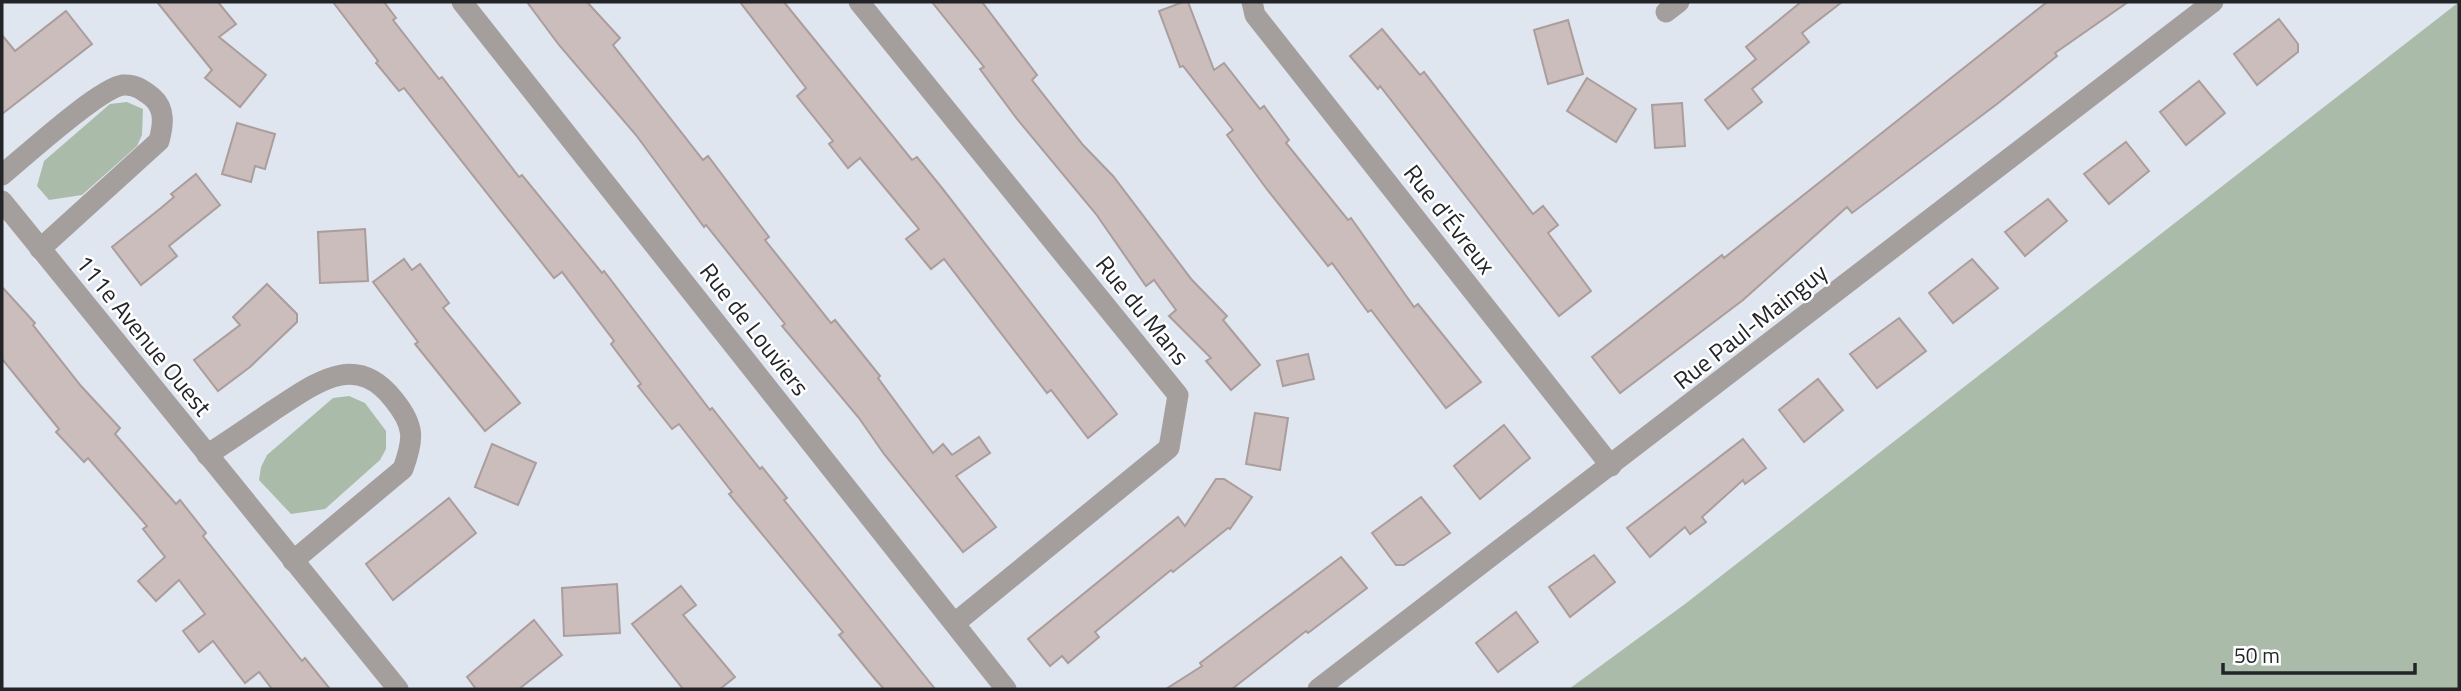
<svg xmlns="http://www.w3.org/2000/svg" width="2461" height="691" font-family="'Titillium Web',sans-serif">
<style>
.green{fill:#aba}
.building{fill:#cbbdbb;stroke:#aa9d9b;stroke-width:2}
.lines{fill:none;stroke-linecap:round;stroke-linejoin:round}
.minor{stroke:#a49e9d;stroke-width:21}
.labels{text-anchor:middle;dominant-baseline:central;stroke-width:5;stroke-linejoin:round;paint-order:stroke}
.street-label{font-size:24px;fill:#222428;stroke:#fff}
</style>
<rect width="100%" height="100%" fill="#dfe6f0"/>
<g class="green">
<polygon points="2459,2 2459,689 1569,689 1685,604"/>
<polygon points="127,102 143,109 142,135 137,146 82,195 49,200 37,186 44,161 110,104"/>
<polygon points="349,396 365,403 386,431 386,449 380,460 325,509 291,514 259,480 261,467 267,455 333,398"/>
</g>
<g class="building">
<polygon points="157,2 218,2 236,24 219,37 266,75 240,107 205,78 212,70"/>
<polygon points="333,2 384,2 396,18 393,20 439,79 442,77 519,177 522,175 602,273 604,271 710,410 712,408 760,469 762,467 787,498 784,500 935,689 884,689 875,679 839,635 843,632 729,494 732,492 679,424 672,429 638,386 641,384 611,344 614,341 562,272 554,278 404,88 399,91 376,63 378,61"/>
<polygon points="527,2 587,2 620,38 613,45 703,160 708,156 769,237 765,240 831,323 835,320 880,376 878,378 933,453 943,444 952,455 979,437 990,453 956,476 996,527 963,552 884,454 859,418 782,326 785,324 706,225 704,227 636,135 559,45"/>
<polygon points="740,2 784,2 912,160 917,157 942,188 1117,414 1088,438 1051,390 1047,393 944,259 931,269 906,239 919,229 860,158 848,168 829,144 833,141 797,96 806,88"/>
<polygon points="932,2 982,2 1037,75 1032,80 1083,145 1113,176 1192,280 1227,316 1223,320 1260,365 1231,390 1206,361 1211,358 1169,316 1176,310 1154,280 1146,286 1096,214 1017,119 980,69 984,67"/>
<polygon points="1183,2 1188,2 1214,70 1224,63 1260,109 1264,106 1289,140 1286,143 1348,220 1351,218 1414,307 1418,304 1481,382 1446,408 1371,310 1368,312 1332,263 1328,266 1266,188 1227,135 1233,130 1183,66 1180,67 1159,11"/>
<polygon points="1801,2 1842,2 1802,33 1809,42 1752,89 1762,102 1728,129 1705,100 1756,59 1746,47"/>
<polygon points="2047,2 2128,2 2055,53 2057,56 1997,104 1852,213 1847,207 1743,300 1620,393 1592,357 1722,255 1724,258"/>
<polygon points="66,11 92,44 2,114 2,35 15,51"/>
<polygon points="2279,19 2298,44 2298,52 2257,85 2234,54"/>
<polygon points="1568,20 1583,74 1548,84 1534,30"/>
<polygon points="1382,29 1420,75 1424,72 1533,214 1543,206 1558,225 1548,233 1591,291 1559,316 1380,86 1378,89 1350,56"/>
<polygon points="1587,78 1636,109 1616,142 1567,111"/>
<polygon points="2199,81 2225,113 2186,145 2160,112"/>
<polygon points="1682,103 1685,146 1655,148 1652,105"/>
<polygon points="237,123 275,134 265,169 255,166 251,182 222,174"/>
<polygon points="2126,142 2149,171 2109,204 2084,174"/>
<polygon points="196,174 220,205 169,246 177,256 141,285 112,247 161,208 174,197 171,194"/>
<polygon points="2048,199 2067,221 2025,256 2005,232"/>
<polygon points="365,229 368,281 320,283 318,232"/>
<polygon points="404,259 412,270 420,264 449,303 443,308 520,403 485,431 415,344 418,342 373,282"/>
<polygon points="1972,259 1998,288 1953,323 1929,293"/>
<polygon points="267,284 297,314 297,322 250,367 218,391 194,360 240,325 233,317"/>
<polygon points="2,287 35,323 33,325 81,386 120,428 115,434 176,504 180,500 206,533 203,536 302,661 305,658 330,689 272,689 259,672 245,683 213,641 199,652 183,631 205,614 179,580 156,601 138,581 165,557 143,529 147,526 88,458 84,462 56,432 59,429 2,359"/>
<polygon points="1899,318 1926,351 1877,388 1850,354"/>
<polygon points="1308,354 1314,379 1283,386 1277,361"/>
<polygon points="1818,379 1843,410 1804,442 1779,410"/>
<polygon points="1255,413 1288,418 1280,470 1246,464"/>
<polygon points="1504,425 1530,458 1480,499 1454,466"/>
<polygon points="1743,439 1766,468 1745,484 1743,480 1702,517 1706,522 1690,534 1685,527 1650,557 1627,528"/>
<polygon points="492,444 536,463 518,505 475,487"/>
<polygon points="1216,479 1224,479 1252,497 1230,529 1228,528 1173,572 1171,570 1095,632 1099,637 1068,663 1062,656 1050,666 1028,639 1178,517 1185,526"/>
<polygon points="1421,497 1450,533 1404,565 1396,565 1372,533"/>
<polygon points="449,498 476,533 393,600 366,564"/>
<polygon points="1594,555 1615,582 1570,617 1549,587"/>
<polygon points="1341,557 1367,588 1308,633 1306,631 1232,689 1166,689 1202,666 1200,663"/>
<polygon points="617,584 620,633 564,636 562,588"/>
<polygon points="681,586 696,605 683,615 735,677 720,689 683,689 632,624"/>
<polygon points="1516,612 1538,642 1498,672 1476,643"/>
<polygon points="534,620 562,655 519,689 476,689 467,677"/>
</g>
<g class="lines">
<g class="minor">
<polyline points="462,2 1006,689"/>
<polyline points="859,2 1178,395 1169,448 955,623"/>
<polyline points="1252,2 1255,15 1611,466"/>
<polyline points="1666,12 1679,2"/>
<path d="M 2,175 C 24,157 99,88 123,85 C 135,84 143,90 152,97 C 166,109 163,126 159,141 L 40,249"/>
<polyline points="2,201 398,689"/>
<path d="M 207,455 C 230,440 252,425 274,410 C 315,384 355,350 394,400 C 415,426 414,439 403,469 L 293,561"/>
<polyline points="1318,689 2213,2"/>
</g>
</g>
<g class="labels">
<g class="street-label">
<text transform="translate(1450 219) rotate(52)">Rue d'Évreux</text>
<text transform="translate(1143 310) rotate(51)">Rue du Mans</text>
<text transform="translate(1750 326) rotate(-38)">Rue Paul-Mainguy</text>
<text transform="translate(755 329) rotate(52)">Rue de Louviers</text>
<text transform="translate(144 335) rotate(51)">111e Avenue Ouest</text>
</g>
</g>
<rect width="2461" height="691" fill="none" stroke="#222428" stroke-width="7"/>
<path d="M2223 663v10h192v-10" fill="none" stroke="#222428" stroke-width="3.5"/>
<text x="2234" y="663" font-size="21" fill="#222428" stroke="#ffffff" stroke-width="5" paint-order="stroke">50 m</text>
</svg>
